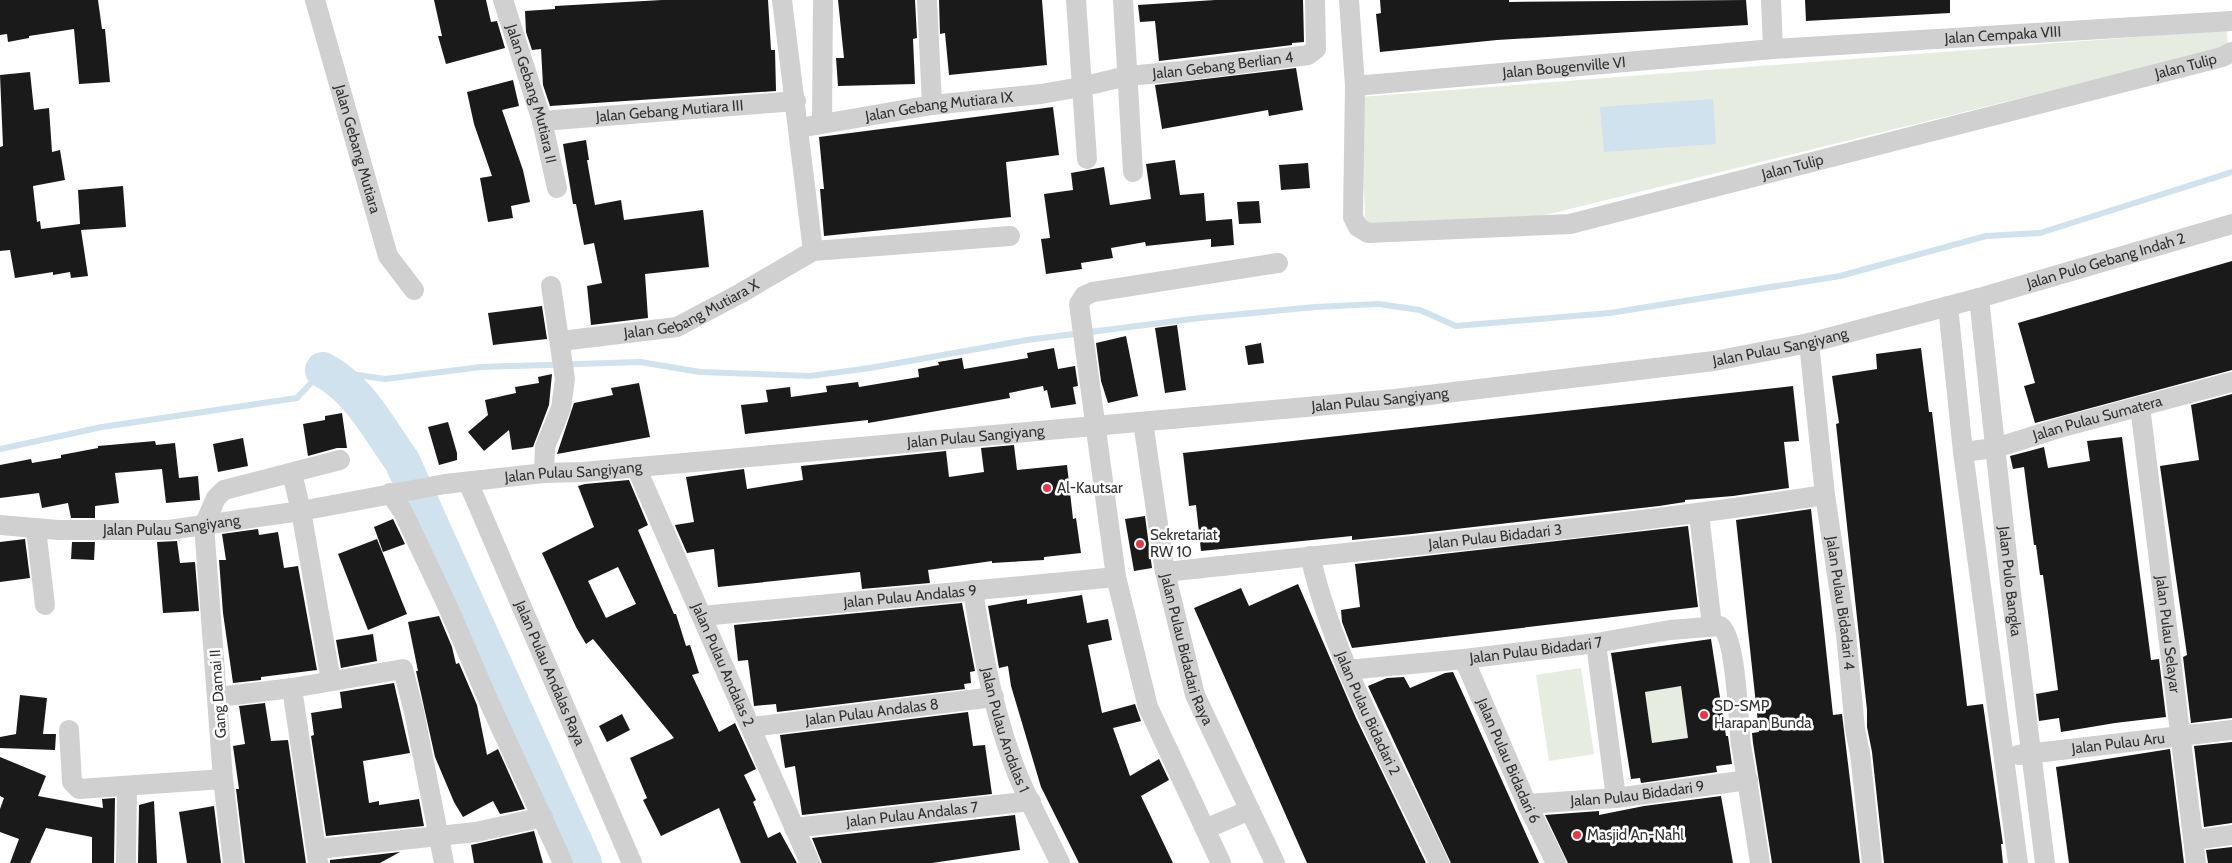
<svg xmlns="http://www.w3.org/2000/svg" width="2232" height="863" font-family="Cabin,sans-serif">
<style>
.green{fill:#e6ecdf}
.water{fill:#cfe2ee}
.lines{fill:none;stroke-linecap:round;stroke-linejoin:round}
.stream{stroke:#cfe2ee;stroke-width:6}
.river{stroke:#cfe2ee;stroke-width:36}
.building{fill:#1a1a1a;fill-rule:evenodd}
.minor{stroke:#d0d0d0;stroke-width:20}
.poi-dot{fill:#e63946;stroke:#fff;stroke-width:2}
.labels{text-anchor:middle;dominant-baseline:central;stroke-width:5;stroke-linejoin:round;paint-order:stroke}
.street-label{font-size:15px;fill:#333;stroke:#fff}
.poi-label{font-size:15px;fill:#333;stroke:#fff;text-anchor:start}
</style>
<rect width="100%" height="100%" fill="#fff"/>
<g class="green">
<polygon points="2227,30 2228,47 1517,222 1366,236 1360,97"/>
<polygon points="1581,668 1594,754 1549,761 1536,675"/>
<polygon points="1681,686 1688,738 1652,743 1645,692"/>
</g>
<polygon class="water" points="1713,99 1716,144 1604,152 1600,107"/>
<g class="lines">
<polyline class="stream" points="0,449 102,427 297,398 323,370 385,379 481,367 640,362 700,372 810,376 870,368 1027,340 1200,318 1315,307 1379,304 1420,310 1456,326 1610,313 1840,276 1986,236 2040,233 2232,172"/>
<path class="river" d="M 323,370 C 360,390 378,428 402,461 L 584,863"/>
</g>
<g class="building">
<polygon points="0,0 98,0 102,29 105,29 110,82 79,84 74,29 29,36 29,38 8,42 7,34 0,35"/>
<polygon points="434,0 486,0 491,22 497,21 505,48 446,64 438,36 442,36"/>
<polygon points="662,0 768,0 771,50 775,50 776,91 550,106 543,85 541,49 532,50 526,32 525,11 555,9 555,6"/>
<polygon points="838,0 915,0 917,38 913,39 915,84 838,86 836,58 844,58"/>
<polygon points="939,0 1042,0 1047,65 949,75 945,33 940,34"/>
<polygon points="1215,0 1303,0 1304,42 1292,43 1292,45 1159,61 1155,21 1140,22 1138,5"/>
<polygon points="1380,0 1509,0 1509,2 1746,0 1748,25 1497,40 1380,52 1376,14 1381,13"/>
<polygon points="1805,0 1950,0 1950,13 1806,21"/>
<polygon points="1296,68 1303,110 1269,116 1268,110 1162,129 1155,85"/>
<polygon points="30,72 34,110 49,108 52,152 60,150 65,180 33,186 37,222 40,221 41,229 80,224 78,190 123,186 126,227 81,230 88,276 71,278 70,272 53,275 53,272 15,278 10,250 0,251 0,147 3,146 0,75"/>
<polygon points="513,80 519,106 502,110 523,170 530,202 511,206 513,218 488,222 480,178 492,176 474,124 467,92"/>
<polygon points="1053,107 1059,155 1006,162 1011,217 824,236 820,189 824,189 819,137"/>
<polygon points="586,140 589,160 587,160 595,205 621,200 624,220 703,210 709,267 645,274 648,318 591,325 587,286 602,283 594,243 584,245 576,204 573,204 563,144"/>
<polygon points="1175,160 1180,195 1204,193 1206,221 1232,219 1234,245 1211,247 1211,239 1146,246 1145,242 1111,248 1113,258 1081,263 1082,269 1046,274 1041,239 1050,238 1044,194 1073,190 1071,173 1104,167 1110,205 1151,199 1146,164"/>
<polygon points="1308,163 1310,188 1281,190 1279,165"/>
<polygon points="1259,201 1261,223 1239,224 1237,202"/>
<polygon points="2232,261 2232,370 2035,423 2024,386 2035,383 2018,323"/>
<polygon points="542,306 547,339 493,345 488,313"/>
<polygon points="1177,325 1186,390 1165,393 1155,328"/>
<polygon points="1126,336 1138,396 1108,403 1101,381 1096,343"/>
<polygon points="1261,343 1264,363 1248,365 1245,346"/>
<polygon points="1054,348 1058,369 1075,366 1078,386 1073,387 1076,404 1051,408 1047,390 1044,391 1043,386 1009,393 1010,398 909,416 868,423 868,420 745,434 741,405 768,402 766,390 790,387 791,397 827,392 826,386 858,382 859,387 919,377 918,369 939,365 938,362 962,358 964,369 1028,358 1027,353"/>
<polygon points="1921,348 1929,412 1932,412 1967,706 1983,704 2003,844 2001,844 2003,863 1884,863 1872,752 1867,727 1867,710 1836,424 1839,423 1832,376 1877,369 1876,354"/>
<polygon points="552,374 549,405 533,447 512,450 509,430 484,451 468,432 488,415 485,400 516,393 515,387 539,383 538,377"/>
<polygon points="639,383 650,437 557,454 574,403 613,395 611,388"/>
<polygon points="1793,386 1799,441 1784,442 1789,488 1733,496 1685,500 1685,502 1659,506 1412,534 1352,540 1352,536 1201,551 1196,505 1189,506 1183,453"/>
<polygon points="2232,394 2232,718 2191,723 2183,657 2187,655 2160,466 2199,460 2191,405"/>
<polygon points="342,413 347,448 337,448 308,456 303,424 325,420 325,416"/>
<polygon points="448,422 457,453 457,460 439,465 428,427"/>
<polygon points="2122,437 2151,660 2159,659 2166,717 2115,723 2061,732 2059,718 2039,721 2036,694 2058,690 2048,612 2043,575 2040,575 2036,545 2034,545 2024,467 2013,469 2010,456 2044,447 2048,468 2090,461 2087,441"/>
<polygon points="243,438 248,466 218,472 213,444"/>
<polygon points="155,441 156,445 175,443 179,478 198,476 200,500 166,503 162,469 115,473 119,503 95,506 95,518 71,518 68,503 42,508 39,493 0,498 0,465 31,459 32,463 61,458 61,455 98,448 98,446"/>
<polygon points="1014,445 1017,470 1067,465 1073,519 1076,518 1081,553 1044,557 1044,560 992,563 992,561 928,570 930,583 862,589 860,572 718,587 714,549 687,553 676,528 675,525 694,522 686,477 744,469 747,489 803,480 801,466 946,451 949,477 984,472 981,448"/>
<path d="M 629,480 L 648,525 L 638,530 L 674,614 L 676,614 L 686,646 L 690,645 L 699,673 L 692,675 L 719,732 L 735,723 L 756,769 L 744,775 L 756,800 L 753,802 L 768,838 L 780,832 L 797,863 L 741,863 L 719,808 L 661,836 L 643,800 L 647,798 L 630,758 L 674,738 L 593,639 L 586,644 L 576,627 L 542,553 L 594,527 L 578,486 L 585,484 ZM 618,567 L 636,604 L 606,618 L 588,581 Z"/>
<polygon points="1811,509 1833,715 1842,714 1860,863 1772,863 1753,743 1752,733 1759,732 1736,520"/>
<polygon points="1145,516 1152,568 1134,571 1125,519"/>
<polygon points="393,519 405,544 383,552 374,527"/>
<polygon points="1688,526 1698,607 1352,648 1342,622 1341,610 1360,607 1355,564"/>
<polygon points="258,529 259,535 278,532 284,568 298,566 317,670 261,677 261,680 233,683 223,613 219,560 226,560 222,534"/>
<polygon points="25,539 30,578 0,582 0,542"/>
<polygon points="377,539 407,614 368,630 338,554"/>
<polygon points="177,541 180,563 195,562 199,611 163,613 157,542"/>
<polygon points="72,542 95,542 94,560 71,559"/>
<polygon points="1298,584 1356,718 1426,863 1307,863 1194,608 1241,588 1249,606"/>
<polygon points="1082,595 1087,623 1108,619 1112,640 1088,645 1102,713 1135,704 1141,721 1113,728 1130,776 1159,759 1169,780 1141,796 1173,863 1079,863 1041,787 1011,686 1008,666 999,668 988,606 1027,599 1027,604"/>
<polygon points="962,603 975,671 970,672 971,683 964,684 965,689 777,712 776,704 754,706 748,660 738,661 734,625"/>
<polygon points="439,616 452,647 456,664 459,663 477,705 487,755 498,749 525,809 500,814 493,801 463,817 454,802 435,757 416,671 418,671 408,622"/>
<polygon points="373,634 377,661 341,668 336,640"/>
<path d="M 1711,639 L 1726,736 L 1728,736 L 1732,764 L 1716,766 L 1717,772 L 1641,783 L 1640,778 L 1631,779 L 1611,653 ZM 1681,686 L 1688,738 L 1652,743 L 1645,692 Z"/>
<polygon points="1453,672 1469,707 1539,863 1451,863 1368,686 1387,678 1404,677 1410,688 1445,673"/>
<polygon points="394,683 410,753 363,761 369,803 379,801 379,805 419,799 424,826 326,836 311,736 314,735 311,713 342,708 340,692"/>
<polygon points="20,695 47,698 43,734 56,734 55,750 0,748 0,737 16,734"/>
<polygon points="265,703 271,741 288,740 306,863 245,863 236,789 239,789 233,746 245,744 239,706"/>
<polygon points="968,712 973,746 985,745 992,794 802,815 795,766 785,768 780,735"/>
<polygon points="622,714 630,730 607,742 599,726"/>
<polygon points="2232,742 2232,823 2204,827 2194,746"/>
<polygon points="2170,749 2184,863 2069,863 2056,767"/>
<polygon points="0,757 46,776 38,796 103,808 102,799 115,798 114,863 92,863 92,837 46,828 30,863 10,863 19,839 0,832 0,809 4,798 0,796"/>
<polygon points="1721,796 1733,863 1568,863 1545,815 1599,811 1599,815 1644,806"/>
<polygon points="154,801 157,863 138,863 139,805"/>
<polygon points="214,806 221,863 187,863 179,812"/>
<polygon points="1015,815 1020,850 932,863 822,863 812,838"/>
<polygon points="534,831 543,863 474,863 471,845"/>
<polygon points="2232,847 2232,863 2208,863 2206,850"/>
<polygon points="400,852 380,863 330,863 330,860"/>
</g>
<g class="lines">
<g class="minor">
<path id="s1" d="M 315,0 L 388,256 L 414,290"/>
<path id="s2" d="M 503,0 L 542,121 L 557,188"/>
<polyline points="782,0 813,251"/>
<polyline points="927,0 932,105"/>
<polyline points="1076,0 1087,159"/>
<polyline points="1123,0 1133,172"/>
<path id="s3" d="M 1349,0 L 1355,86 L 1353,217 L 1358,227 L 1368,233 L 1570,224 L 2195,64 L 2222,57 L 2232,52"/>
<polyline points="1771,0 1773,49"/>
<path id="s4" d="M 1355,86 L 1773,49 L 2232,21"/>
<path id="s5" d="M 542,121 L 796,101"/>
<polyline points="822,122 823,0"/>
<path id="s6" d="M 799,128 L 932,105 L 1041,94 L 1081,87 L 1127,76 L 1182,71 L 1308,55 L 1316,49 L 1315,0"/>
<path id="s7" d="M 1979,298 L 2011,593 L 2045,863"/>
<polyline points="1948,306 1963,452 2018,863"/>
<path id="s8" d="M 561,341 L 677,327 L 741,293 L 813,251 L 1010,236"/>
<path id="s9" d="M 1809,343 L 1825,495 L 1846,634 L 1855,729 L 1860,753 L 1872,863"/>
<path id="s10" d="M 2140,406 L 2196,863"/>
<path id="s11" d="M 1143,422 L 1165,572 L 1195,695 L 1275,863"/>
<path id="s12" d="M 1963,452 L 1995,448 L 2066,426 L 2232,382"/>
<path id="s13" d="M 636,467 L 810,863"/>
<polyline points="292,473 301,511 331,681"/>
<polyline points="544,473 545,447 561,408 565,379 551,286"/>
<path id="s14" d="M 468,482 L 632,863"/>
<polyline points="390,493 403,512 448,607 489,702 563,863"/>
<polyline points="1699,514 1712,626"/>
<path id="s15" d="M 0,525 L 58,530 L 169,530 L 301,511 L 445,484 L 544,473 L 583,472 L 1395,399 L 1714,361 L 1809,343 L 1979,298 L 2232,224"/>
<polyline points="36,529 45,605"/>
<path id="s16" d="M 1310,556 C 1336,666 1392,762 1439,863"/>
<path id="s17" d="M 1165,572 C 1386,548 1606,528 1825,495"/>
<path id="s18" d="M 973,590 C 982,651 994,715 1017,773 C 1029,803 1046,833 1060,863"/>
<path id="s19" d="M 702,616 L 1116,577"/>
<polyline points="1596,643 1616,798"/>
<path id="s20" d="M 1464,659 L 1527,804 L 1556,863"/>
<path id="s21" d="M 1347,670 L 1464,659 L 1596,643 L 1670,630 L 1720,626 C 1737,637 1738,724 1741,745 C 1748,784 1754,824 1760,863"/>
<polyline points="292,688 318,863"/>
<polyline points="218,697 292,688 403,669 414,712 444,863"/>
<path id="s22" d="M 752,727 L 994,697"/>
<polyline points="69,730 72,782 79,789 223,779"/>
<path id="s23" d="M 2018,755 L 2232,730"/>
<path id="s24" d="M 1527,804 L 1616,798 L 1748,780"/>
<path id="s25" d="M 794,828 L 1031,801"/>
<polyline points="1205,829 1250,810"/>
<polyline points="2194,840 2232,835"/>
<polyline points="317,849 476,832 543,817"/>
<polyline points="126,863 127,787"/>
<polyline points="233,863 223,779 204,525 216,498 224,490 340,460"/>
<polyline points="1221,863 1148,707 1116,577 1079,304 1084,296 1093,292 1278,263"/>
</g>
</g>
<g class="poi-dot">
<circle cx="1047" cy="488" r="5"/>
<circle cx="1140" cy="544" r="5"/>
<circle cx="1704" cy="715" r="5"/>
<circle cx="1577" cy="835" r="5"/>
</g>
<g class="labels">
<g class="street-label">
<text stroke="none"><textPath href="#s4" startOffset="650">Jalan Cempaka VIII</textPath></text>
<text stroke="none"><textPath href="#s6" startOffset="429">Jalan Gebang Berlian 4</textPath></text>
<text stroke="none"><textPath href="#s3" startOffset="1078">Jalan Tulip</textPath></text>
<text stroke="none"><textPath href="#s4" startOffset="210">Jalan Bougenville VI</textPath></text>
<text stroke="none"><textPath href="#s2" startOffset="98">Jalan Gebang Mutiara II</textPath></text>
<text stroke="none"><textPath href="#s6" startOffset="142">Jalan Gebang Mutiara IX</textPath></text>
<text stroke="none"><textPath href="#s5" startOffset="128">Jalan Gebang Mutiara III</textPath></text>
<text stroke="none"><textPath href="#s1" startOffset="155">Jalan Gebang Mutiara</textPath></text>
<text stroke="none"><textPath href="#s3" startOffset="672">Jalan Tulip</textPath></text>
<text stroke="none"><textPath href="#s15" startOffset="2129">Jalan Pulo Gebang Indah 2</textPath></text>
<text stroke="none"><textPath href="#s8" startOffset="136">Jalan Gebang Mutiara X</textPath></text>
<text stroke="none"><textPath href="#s15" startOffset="1792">Jalan Pulau Sangiyang</textPath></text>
<text stroke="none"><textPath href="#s15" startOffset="1388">Jalan Pulau Sangiyang</textPath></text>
<text stroke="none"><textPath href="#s12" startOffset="139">Jalan Pulau Sumatera</textPath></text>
<text stroke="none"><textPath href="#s15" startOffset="982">Jalan Pulau Sangiyang</textPath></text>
<text stroke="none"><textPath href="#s15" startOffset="578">Jalan Pulau Sangiyang</textPath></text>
<text stroke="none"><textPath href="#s15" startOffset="172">Jalan Pulau Sangiyang</textPath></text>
<text stroke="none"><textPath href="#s17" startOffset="332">Jalan Pulau Bidadari 3</textPath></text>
<text stroke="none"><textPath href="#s7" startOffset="285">Jalan Pulo Bangka</textPath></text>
<text stroke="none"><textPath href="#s19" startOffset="209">Jalan Pulau Andalas 9</textPath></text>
<text stroke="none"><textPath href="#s9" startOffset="262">Jalan Pulau Bidadari 4</textPath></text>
<text stroke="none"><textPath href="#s10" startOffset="230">Jalan Pulau Selayar</textPath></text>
<text stroke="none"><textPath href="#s11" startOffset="232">Jalan Pulau Bidadari Raya</textPath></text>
<text stroke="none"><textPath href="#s21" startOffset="190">Jalan Pulau Bidadari 7</textPath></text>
<text stroke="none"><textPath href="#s13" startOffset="216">Jalan Pulau Andalas 2</textPath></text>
<text stroke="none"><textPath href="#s14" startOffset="208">Jalan Pulau Andalas Raya</textPath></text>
<text transform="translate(218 694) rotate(-94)">Gang Damai II</text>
<text stroke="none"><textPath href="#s22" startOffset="121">Jalan Pulau Andalas 8</textPath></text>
<text stroke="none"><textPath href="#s16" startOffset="168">Jalan Pulau Bidadari 2</textPath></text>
<text stroke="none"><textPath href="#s18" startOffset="144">Jalan Pulau Andalas 1</textPath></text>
<text stroke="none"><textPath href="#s23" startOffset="101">Jalan Pulau Aru</textPath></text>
<text stroke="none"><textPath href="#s20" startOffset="111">Jalan Pulau Bidadari 6</textPath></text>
<text stroke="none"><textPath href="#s24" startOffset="111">Jalan Pulau Bidadari 9</textPath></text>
<text stroke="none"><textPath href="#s25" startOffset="119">Jalan Pulau Andalas 7</textPath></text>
</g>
<g class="poi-label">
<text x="1057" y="488">Al-Kautsar</text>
<text x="1150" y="535">Sekretariat<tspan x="1150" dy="17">RW 10</tspan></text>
<text x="1714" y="706">SD-SMP<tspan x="1714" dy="17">Harapan Bunda</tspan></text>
<text x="1587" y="835">Masjid An-Nahl</text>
</g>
</g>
</svg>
